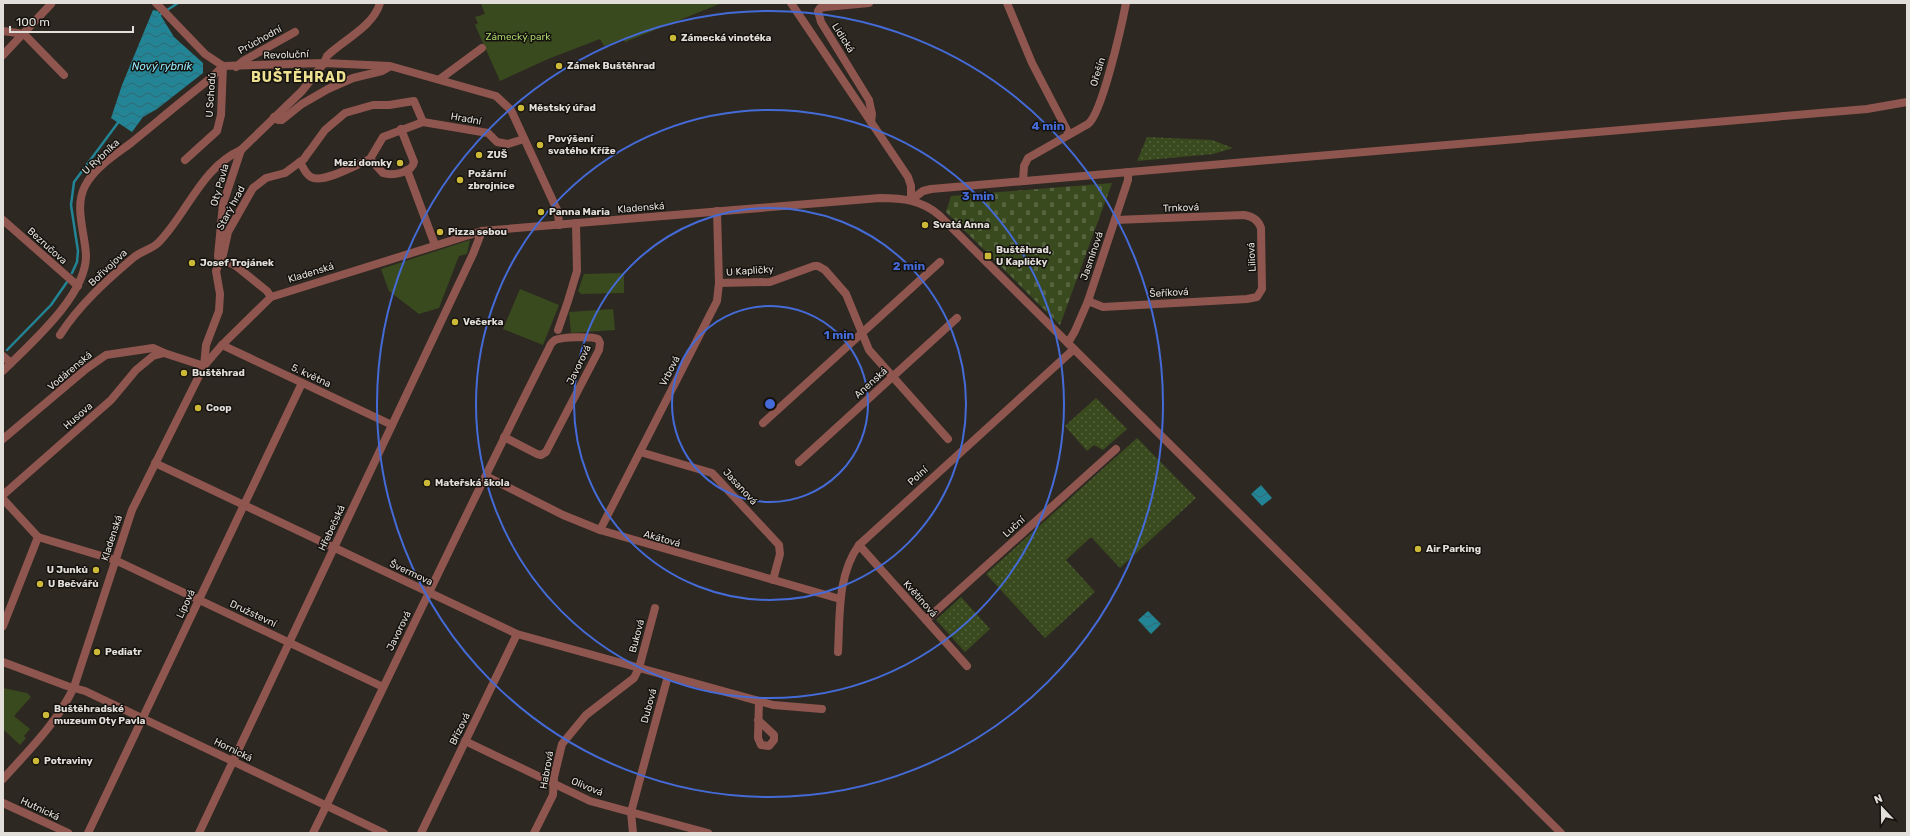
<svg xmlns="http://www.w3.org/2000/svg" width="1910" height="836" font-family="Rubik,sans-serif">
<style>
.grass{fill:url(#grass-dots)}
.cemetery{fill:url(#cemetery-stones)}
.park{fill:#3a4a1f}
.water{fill:url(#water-waves)}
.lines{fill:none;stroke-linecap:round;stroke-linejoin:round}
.stream{stroke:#228494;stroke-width:2.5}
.minor{stroke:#8f564f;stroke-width:8}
.ring{fill:none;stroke:#446bd8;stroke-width:2}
.poi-dot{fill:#cdb938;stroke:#14110e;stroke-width:1.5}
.labels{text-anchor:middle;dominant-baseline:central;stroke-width:3;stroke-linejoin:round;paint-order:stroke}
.park-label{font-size:10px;fill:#a8d168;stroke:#14110e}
.poi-label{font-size:10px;font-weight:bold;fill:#e2dfda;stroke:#14110e;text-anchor:start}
.street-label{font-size:10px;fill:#e2dfda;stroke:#14110e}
.water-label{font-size:11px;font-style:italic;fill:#93e7f7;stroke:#14110e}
.district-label{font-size:14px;font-weight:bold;letter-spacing:1px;fill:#ede091;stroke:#14110e}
.centre{fill:#446bd8;stroke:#14110e;stroke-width:2}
.ring-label{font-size:12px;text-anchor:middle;font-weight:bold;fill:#446bd8;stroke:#14110e;stroke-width:3;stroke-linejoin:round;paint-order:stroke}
</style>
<defs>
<pattern id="grass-dots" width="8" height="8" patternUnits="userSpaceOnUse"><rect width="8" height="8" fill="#3a4a1f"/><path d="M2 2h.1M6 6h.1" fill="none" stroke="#56643f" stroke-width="1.8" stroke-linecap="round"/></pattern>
<pattern id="cemetery-stones" width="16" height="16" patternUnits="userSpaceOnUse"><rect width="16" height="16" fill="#3a4a1f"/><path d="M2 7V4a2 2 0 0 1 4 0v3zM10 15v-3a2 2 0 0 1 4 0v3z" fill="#56643f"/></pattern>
<pattern id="water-waves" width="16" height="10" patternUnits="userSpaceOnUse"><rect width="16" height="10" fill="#228494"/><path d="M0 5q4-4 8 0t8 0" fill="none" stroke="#306a73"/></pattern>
</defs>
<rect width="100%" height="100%" fill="#2d2821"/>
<g class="grass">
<polygon points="1147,137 1212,140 1233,148 1213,154 1137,161"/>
<polygon points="1096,398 1127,429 1103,450 1094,445 1087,451 1065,426"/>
<polygon points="1137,438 1196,498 1120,568 1091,537 1066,560 1095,592 1045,638 986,574"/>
<polygon points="961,597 990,629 965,652 936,620"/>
</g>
<polygon class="cemetery" points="1112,183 1060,325 946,212 951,196"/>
<g class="park">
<polygon points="483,3 722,3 625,42 623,39 604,46 600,39 548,59 500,81 475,25 478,23 475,17 485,14 481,4"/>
<polygon points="470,240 467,254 459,256 439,308 419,314 389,291 381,269"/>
<polygon points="624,273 624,293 581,294 578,291 584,274"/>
<polygon points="520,289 559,305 543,345 503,329"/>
<polygon points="613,309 615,330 571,333 569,312"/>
<polygon points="3,688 27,693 31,697 14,716 30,729 24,736 26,738 20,745 3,729"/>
</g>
<g class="water">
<polygon points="153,10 158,11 174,37 203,63 203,73 157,109 143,117 132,132 111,118 122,85"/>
<polygon points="1261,485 1272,498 1262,506 1251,494"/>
<polygon points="1148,611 1161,624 1151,634 1138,620"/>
</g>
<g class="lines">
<g class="stream">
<polyline points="158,16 178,3"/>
<polyline points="72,273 77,262 78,251 71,205 74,182 120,120"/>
<polyline points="7,350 51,305 67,282"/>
</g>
<g class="minor">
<polyline points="156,3 205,54 223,66 324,63 390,66 496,96 511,110 558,212 559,225"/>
<polyline points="791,3 908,177 911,186 911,200"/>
<polyline points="869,3 826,7 820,8 818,11 821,22 869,100 872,114 871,122"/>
<polyline points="1007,3 1032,63 1069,134"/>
<polyline points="3,31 24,34 64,75"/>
<polyline points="3,55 51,4"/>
<polyline points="236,67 243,61 295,32"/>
<polyline points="440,79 482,48"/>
<polyline points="274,117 278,120 282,120 302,104 328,89 353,78 382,71 389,67"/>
<polyline points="309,152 325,130 345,113 373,105 389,105 414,101 423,122"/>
<polyline points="370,159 383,137 423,122 488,133 497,142 508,144 524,139"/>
<polyline points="185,160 217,131 221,115 223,66"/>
<path d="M 300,162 C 303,167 306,175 311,177 C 323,184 358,164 370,159 L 383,173 C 392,176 412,173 414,162 L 401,129"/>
<polyline points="407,170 435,245"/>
<path d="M 1023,181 L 1024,166 L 1028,158 L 1088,124 C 1102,114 1122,24 1126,3"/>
<polyline points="911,200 923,191 931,189 1867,109 1907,102"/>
<polyline points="3,220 78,286"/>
<polyline points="223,255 228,232 253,188 266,178 285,173 304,159 308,153"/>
<polyline points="219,263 231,263 236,266 267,291 271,297"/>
<polyline points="719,283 770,282 814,266 818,266 825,270 846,294 869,350 948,439"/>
<path d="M 1088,301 L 1103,307 L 1247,299 L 1257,297 L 1262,289 L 1261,228 C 1258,219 1252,216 1244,215 L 1115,220"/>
<polyline points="558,330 568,301 577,271 576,223"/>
<path d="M 60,335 C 79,305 107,280 133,258 C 141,251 153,249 159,242 C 188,212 201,168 241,150"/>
<polyline points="1068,343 1075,331 1088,301 1128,180 1128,172"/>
<polyline points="222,345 392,425"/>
<polyline points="3,356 11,363"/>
<path d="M 3,371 C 30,344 87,295 86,255 C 85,233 74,207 85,186 C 94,168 115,155 131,143 C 158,121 184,99 211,78 L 223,66"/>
<polyline points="763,423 940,262"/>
<path d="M 3,439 L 86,369 L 106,355 L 153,348 L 164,353 L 204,366 L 206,345 L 219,311 L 220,294 L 216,271 L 219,263 L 218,256 L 223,204 L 241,150 L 302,91 L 324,63 L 327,56 C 343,40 373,27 380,3"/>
<polyline points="640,452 712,473 779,545 780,554 773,580"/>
<polyline points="799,462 957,318"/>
<polyline points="155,463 517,634 773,705 822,709"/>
<polyline points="486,476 563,515 600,530 840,599"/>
<polyline points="3,495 111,400 136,370 153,356 164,353"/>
<polyline points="3,499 38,537 115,560 383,687"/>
<polyline points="600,530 717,301 719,283 717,211"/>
<polyline points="859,545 967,666"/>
<polyline points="926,620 1116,449"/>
<polyline points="3,626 38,537"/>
<path d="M 838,652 C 840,617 837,575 859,545 L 1074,349"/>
<polyline points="3,662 67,686 85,691 384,833"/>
<polyline points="758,720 774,735 774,740 769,746 761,745 758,738 759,701"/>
<polyline points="465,741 590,801 708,833"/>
<path d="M 3,779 C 30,749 57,723 74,687 L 132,510 L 204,366 L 222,345 L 271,297 L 482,231 L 880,198 C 903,198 921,200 939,215 L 1561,833"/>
<polyline points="3,803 68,833"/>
<polyline points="88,833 302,383"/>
<polyline points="199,833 473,254 482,231"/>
<path d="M 313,833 C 392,671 468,508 549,348 C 550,345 552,342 555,340 C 562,337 592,336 598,339 L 600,343 L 599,350 L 546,452 L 541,455 L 537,454 L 504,437"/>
<polyline points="421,833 517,634"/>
<polyline points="534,833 553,795 554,777 562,744 586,715 634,678 639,668 655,608"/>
<polyline points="633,833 631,812 668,676"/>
</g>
</g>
<g class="ring">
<circle cx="770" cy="404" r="98"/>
<circle cx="770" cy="404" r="196"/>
<circle cx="770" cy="404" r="294"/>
<circle cx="770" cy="404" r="393"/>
</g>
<g class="poi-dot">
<circle cx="673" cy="38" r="4"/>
<circle cx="559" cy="66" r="4"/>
<circle cx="521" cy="108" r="4"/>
<circle cx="540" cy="145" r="4"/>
<circle cx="479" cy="155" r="4"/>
<circle cx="400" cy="163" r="4"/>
<circle cx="460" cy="180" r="4"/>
<circle cx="541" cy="212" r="4"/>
<circle cx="925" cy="225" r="4"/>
<circle cx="440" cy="232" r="4"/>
<rect x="984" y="252" width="8" height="8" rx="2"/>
<circle cx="192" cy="263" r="4"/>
<circle cx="455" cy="322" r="4"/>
<circle cx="184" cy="373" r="4"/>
<circle cx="198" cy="408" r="4"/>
<circle cx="427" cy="483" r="4"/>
<circle cx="1418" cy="549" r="4"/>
<circle cx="96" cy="570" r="4"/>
<circle cx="40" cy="584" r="4"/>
<circle cx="97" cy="652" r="4"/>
<circle cx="46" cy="715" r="4"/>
<circle cx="36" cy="761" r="4"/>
</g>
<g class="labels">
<g class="park-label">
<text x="518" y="37">Zámecký park</text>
</g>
<g class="poi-label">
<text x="681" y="38">Zámecká vinotéka</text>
<text x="567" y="66">Zámek Buštěhrad</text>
<text x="529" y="108">Městský úřad</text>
<text x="548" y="139">Povýšení<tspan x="548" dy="12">svatého Kříže</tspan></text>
<text x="487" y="155">ZUŠ</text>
<text x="392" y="163" text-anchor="end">Mezi domky</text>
<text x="468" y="174">Požární<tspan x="468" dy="12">zbrojnice</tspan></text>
<text x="549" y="212">Panna Maria</text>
<text x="933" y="225">Svatá Anna</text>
<text x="448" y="232">Pizza sebou</text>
<text x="996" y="250">Buštěhrad,<tspan x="996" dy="12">U Kapličky</tspan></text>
<text x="200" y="263">Josef Trojánek</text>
<text x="463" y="322">Večerka</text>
<text x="192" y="373">Buštěhrad</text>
<text x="206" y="408">Coop</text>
<text x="435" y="483">Mateřská škola</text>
<text x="1426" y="549">Air Parking</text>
<text x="88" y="570" text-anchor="end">U Junků</text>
<text x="48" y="584">U Bečvářů</text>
<text x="105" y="652">Pediatr</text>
<text x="54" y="709">Buštěhradské<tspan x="54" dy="12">muzeum Oty Pavla</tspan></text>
<text x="44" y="761">Potraviny</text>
</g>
<g class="street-label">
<text transform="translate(843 38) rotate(58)">Lidická</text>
<text transform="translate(260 40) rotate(-29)">Průchodní</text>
<text transform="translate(286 55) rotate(-2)">Revoluční</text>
<text transform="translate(1098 72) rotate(-73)">Ořešín</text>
<text transform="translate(211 95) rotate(-86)">U Schodů</text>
<text transform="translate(466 119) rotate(10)">Hradní</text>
<text transform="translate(101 157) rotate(-43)">U Rybníka</text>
<text transform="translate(220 185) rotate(-74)">Oty Pavla</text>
<text transform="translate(231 208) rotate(-62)">Starý hrad</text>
<text transform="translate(641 208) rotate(-5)">Kladenská</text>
<text transform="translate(1181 208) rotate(-2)">Trnková</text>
<text transform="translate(47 246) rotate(42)">Bezručova</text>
<text transform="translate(1092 256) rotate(-71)">Jasmínová</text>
<text transform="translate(1252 257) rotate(-93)">Liliová</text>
<text transform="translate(108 268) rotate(-43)">Bořivojova</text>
<text transform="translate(750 271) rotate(-4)">U Kapličky</text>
<text transform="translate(311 273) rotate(-17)">Kladenská</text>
<text transform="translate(1169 293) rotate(-3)">Šeříková</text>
<text transform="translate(579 365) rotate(-64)">Javorová</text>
<text transform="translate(70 371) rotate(-40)">Vodárenská</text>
<text transform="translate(670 371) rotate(-63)">Vrbová</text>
<text transform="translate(311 376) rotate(25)">5. května</text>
<text transform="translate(871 383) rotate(-42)">Anenská</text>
<text transform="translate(78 416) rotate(-41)">Husova</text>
<text transform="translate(918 476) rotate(-42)">Polní</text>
<text transform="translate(740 487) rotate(47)">Jasanová</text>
<text transform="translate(1014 527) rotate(-42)">Luční</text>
<text transform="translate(332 528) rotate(-65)">Hřebečská</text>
<text transform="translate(112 538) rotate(-72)">Kladenská</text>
<text transform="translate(662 539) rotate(16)">Akátová</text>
<text transform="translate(411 573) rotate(25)">Švermova</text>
<text transform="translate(920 599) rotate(48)">Květinová</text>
<text transform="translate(186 604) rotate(-65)">Lípová</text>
<text transform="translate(253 614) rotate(25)">Družstevní</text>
<text transform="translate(399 631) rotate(-64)">Javorová</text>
<text transform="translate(637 636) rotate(-75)">Buková</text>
<text transform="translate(649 706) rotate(-75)">Dubová</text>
<text transform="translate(460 729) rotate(-64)">Břízová</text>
<text transform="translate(233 750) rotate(26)">Hornická</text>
<text transform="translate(547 770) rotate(-80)">Habrová</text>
<text transform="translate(587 787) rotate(22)">Olivová</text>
<text transform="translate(40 809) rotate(25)">Hutnická</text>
</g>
<g class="water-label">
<text x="162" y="66">Nový rybník</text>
</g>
<g class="district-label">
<text x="299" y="77">BUŠTĚHRAD</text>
</g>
</g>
<circle cx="770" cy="404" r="6" class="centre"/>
<g class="ring-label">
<text x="1048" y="130">4 min</text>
<text x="978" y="200">3 min</text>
<text x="909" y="270">2 min</text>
<text x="839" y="339">1 min</text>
</g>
<rect width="1910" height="836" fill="none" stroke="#e2dfda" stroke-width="8"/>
<g transform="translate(1882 808) rotate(338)" stroke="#14110e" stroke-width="3" paint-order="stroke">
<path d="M0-3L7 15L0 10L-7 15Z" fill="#e2dfda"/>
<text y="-6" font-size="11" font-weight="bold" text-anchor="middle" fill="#e2dfda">N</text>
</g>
<path d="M10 26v6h123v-6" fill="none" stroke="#e2dfda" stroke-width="2"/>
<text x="16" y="26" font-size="12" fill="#e2dfda" stroke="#14110e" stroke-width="3" paint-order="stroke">100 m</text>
</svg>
